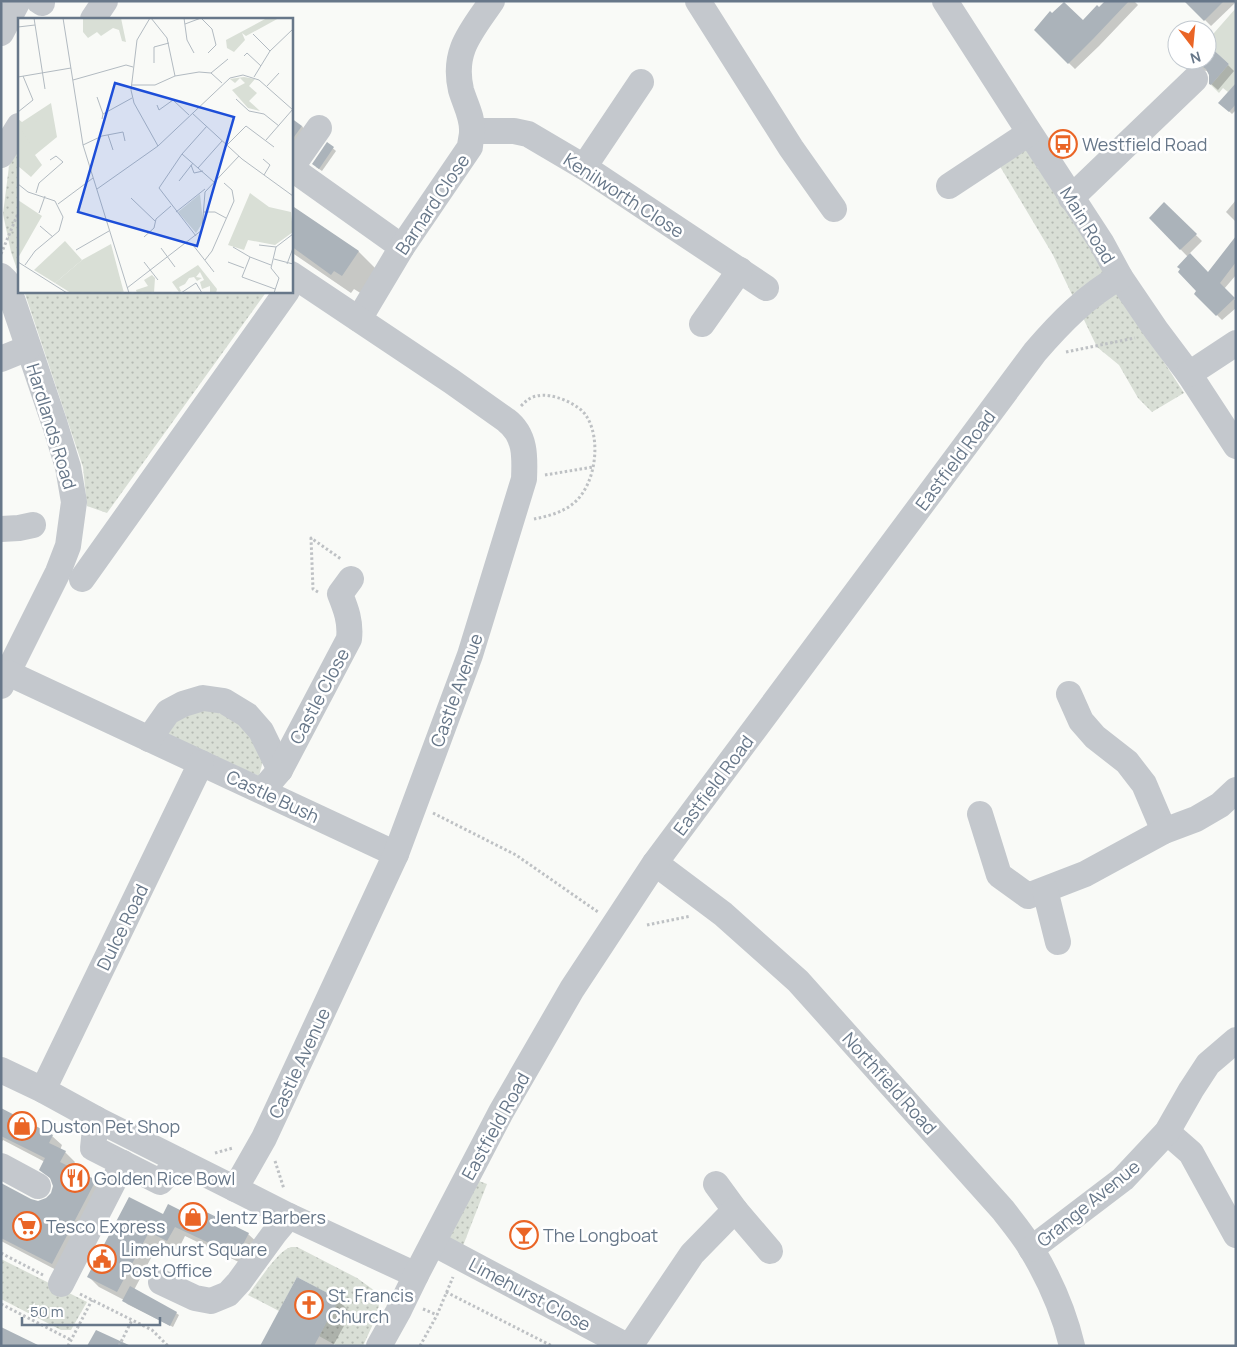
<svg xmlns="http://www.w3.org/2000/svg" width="1237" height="1347" font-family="Manrope,sans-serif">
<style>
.grass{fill:url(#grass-dots)}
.garden{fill:#d9dfd6}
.shadow{fill:#0003}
.building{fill:#abb3ba}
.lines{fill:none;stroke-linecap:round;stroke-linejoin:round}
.path{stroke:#bec1c4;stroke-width:3;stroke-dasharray:2.5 2.5;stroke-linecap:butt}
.minor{stroke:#c4c8cd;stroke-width:26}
.labels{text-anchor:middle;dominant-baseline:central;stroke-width:5;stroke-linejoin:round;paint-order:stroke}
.poi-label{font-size:18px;fill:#677789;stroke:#fff;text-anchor:start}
.street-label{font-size:18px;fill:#677789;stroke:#fff}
.inset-road{fill:none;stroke:#b2bac1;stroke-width:1}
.view{fill:#1d4ed8;fill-opacity:0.15;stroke:#1d4ed8;stroke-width:2.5}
.inset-edge{fill:none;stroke:#677789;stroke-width:2.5}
</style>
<defs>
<pattern id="grass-dots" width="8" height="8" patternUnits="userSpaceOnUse" patternTransform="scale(1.25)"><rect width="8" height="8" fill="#d9dfd6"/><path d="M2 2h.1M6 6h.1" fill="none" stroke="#b4bab3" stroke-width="1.8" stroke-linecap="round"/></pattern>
</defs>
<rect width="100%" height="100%" fill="#f9faf7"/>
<g class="grass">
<polygon points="1020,139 1184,393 1152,412 1138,398 1119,365 1097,347 1053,255 995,158"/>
<polygon points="19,149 19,275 11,252 3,214 9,166"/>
<polygon points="24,291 267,291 107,513 87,506 83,467"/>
<polygon points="199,707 245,721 264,757 259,776 162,732 171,721"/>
<polygon points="476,1180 487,1184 461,1251 449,1238"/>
<path d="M 291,1247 L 297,1247 L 357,1278 L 375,1291 L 379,1303 L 378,1313 L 363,1346 L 337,1346 L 319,1336 L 338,1299 L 297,1277 L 279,1311 L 248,1295 C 258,1283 277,1251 291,1247 Z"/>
<polygon points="1,1259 87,1302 71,1330 61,1330 1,1299"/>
</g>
<polygon class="garden" points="1236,8 1236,89 1233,87 1228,92 1223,88 1219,93 1211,85 1229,64 1210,47 1207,50 1207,41"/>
<g class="shadow">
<polygon points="1107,1 1134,1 1138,5 1099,46 1075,69 1035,30 1084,22 1100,9"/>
<polygon points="1198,1 1236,1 1236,2 1211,26 1192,7"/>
<polygon points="1207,52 1228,65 1234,71 1218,90 1210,83 1211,75 1207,71 1201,70 1196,64 1200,60 1207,60"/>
<polygon points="1236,91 1236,110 1232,114 1220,103"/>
<polygon points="302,126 304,129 291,148 291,128"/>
<polygon points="328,144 336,151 322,171 316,167"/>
<polygon points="1236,200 1236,222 1226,212"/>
<polygon points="1164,204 1202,241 1189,254 1208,273 1236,238 1236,275 1224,289 1236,301 1236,308 1222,320 1196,294 1198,291 1188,257 1150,218"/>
<polygon points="291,207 359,252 378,271 362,294 354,289 351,293 291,252"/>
<polygon points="1,1109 52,1136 62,1145 60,1150 65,1152 75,1162 71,1169 96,1181 105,1191 62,1273 1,1241 1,1187 30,1200 38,1202 46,1200 52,1194 54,1186 51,1179 41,1169 45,1162 3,1140 1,1143"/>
<polygon points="191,1206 248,1234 259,1244 247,1266 185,1236 178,1250 160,1241 134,1290 176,1313 179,1315 173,1327 127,1304 124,1300 99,1287 89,1277 164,1215 187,1214"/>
<polygon points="338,1300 351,1313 333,1346 262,1346"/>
</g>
<g class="building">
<polygon points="1105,1 1129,1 1093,39 1068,64 1034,30 1050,11 1052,13 1064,2 1083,20 1097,5 1099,7"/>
<polygon points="1184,1 1224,1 1204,21"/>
<polygon points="1207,44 1229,64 1211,85 1209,84 1209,75 1206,69 1200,65 1194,64 1198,60 1207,60"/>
<polygon points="1236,83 1236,104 1229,112 1218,103"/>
<polygon points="291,118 302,126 291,141"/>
<polygon points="327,142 334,147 319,169 312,164"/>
<polygon points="1164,202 1197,234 1180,250 1149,218"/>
<polygon points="291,205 359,251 342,276 334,271 331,275 291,246"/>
<polygon points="1236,236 1236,262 1220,283 1235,298 1216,316 1194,294 1196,291 1178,272 1180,269 1177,267 1190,253 1208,272"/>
<polygon points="1,1108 53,1135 49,1143 66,1151 60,1162 96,1180 52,1264 1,1238 1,1183 31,1199 38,1201 46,1198 51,1193 53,1186 50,1178 39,1170 45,1158 1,1136"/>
<polygon points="129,1197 163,1214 168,1204 186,1213 190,1204 249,1233 237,1256 175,1227 167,1241 149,1232 117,1292 87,1277"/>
<polygon points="297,1277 339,1299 314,1346 260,1346"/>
<polygon points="130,1286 177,1312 170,1326 122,1301"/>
<polygon points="1,1327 40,1346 1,1346"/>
<polygon points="96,1330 131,1346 87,1346"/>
</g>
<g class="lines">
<g class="path">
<polyline points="1,254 19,211"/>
<polyline points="1066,352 1135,338"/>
<path d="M 521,406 C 526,401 530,397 537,396 C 551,392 580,404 587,417 C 601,440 596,483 575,502 C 564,512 549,516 534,519"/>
<polyline points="545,475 593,467"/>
<polyline points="318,592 313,589 311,538 341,559"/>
<polyline points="433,813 516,855 598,912"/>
<polyline points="647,925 691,916"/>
<polyline points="215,1153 233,1148"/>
<polyline points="275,1161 284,1189"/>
<polyline points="1,1253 43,1275"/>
<polyline points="446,1292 552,1346"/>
<polyline points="80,1294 152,1330 168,1346"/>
<polyline points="1,1304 71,1340"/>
<polyline points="423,1309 437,1315"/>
<polyline points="68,1346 92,1300"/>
<polyline points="119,1346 132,1320"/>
<polyline points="420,1346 437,1315 453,1277"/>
</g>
<g class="minor">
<polyline points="39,1 42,3"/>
<polyline points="698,1 791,148 834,209"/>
<polyline points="945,1 1024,124 1101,242 1120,277 1156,330 1189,374 1236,446"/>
<polyline points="93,19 105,1"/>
<polyline points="1,33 18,1"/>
<polyline points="472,131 514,131 528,134 584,167 766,288"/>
<polyline points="1,155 19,126"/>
<polyline points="584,167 641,82"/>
<polyline points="291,168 402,247"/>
<polyline points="291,168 319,128"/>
<polyline points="949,186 1029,133"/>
<polyline points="1071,198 1195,79"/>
<polyline points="1,276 6,281 55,425 68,467 74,502 68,546 58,572 1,686"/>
<path d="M 359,319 L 402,247 L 470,147 C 470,142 472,137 472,132 C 473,117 465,104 461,90 C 452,51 471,32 492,1"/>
<polyline points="702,324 740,270"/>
<polyline points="1,359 28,348"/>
<polyline points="1189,374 1236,343"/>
<polyline points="1,529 19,528 33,525"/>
<polyline points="82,579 287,291"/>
<polyline points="8,673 396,854"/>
<polyline points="1069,694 1081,721 1095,737 1127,762 1144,784 1164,831"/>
<polyline points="149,739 168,712 183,704 203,698 224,701 247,715 261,731 280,770"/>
<path d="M 262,791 L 280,770 L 349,639 C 351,622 346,609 340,594 L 351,579"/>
<polyline points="980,814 999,875 1028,896 1085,874 1164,831 1196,819 1220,805 1236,790"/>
<path d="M 655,863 L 723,914 L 798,981 L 1003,1210 C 1013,1223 1024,1236 1032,1250 C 1050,1280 1064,1312 1072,1346"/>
<polyline points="1045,890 1058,942"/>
<polyline points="1,1070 43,1090 96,1119 289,1216 416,1275"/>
<polyline points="43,1090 201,763"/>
<polyline points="96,1119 93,1148 160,1182 179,1161"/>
<polyline points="1167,1132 1191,1153 1236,1235"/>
<polyline points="1,1166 38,1186"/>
<polyline points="716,1184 735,1210"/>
<path d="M 235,1189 L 264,1138 L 396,854 L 470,655 L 524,479 C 525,457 526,435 506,420 L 451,381 L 291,274"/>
<polyline points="433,1243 627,1346"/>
<polyline points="1031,1249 1123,1179 1167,1132 1191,1090 1208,1064 1236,1040"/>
<polyline points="161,1282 195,1298 211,1301 228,1294 239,1282 274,1234 289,1216"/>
<polyline points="61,1284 123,1163"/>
<path d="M 379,1346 L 398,1312 L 416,1275 L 501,1112 L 572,989 L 655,863 L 1035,352 C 1060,323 1087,295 1120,277"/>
<polyline points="630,1346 692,1254 735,1210 770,1251"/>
</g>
</g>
<defs>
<symbol id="bus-ring" viewBox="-11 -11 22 22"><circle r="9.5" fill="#fff" stroke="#ea6526" stroke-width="1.5"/><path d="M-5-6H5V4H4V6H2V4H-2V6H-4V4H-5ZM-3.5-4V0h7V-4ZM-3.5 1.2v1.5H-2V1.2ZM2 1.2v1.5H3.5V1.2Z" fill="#ea6526"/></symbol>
<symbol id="shop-ring" viewBox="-11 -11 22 22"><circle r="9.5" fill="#fff" stroke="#ea6526" stroke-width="1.5"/><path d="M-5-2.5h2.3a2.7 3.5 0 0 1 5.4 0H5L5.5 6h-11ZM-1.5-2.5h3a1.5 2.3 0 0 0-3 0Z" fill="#ea6526"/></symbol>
<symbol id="restaurant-ring" viewBox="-11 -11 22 22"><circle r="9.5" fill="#fff" stroke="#ea6526" stroke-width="1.5"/><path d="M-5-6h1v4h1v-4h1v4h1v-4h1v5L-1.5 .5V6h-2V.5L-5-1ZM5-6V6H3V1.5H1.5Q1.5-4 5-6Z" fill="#ea6526"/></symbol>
<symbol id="supermarket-ring" viewBox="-11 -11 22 22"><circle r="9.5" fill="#fff" stroke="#ea6526" stroke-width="1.5"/><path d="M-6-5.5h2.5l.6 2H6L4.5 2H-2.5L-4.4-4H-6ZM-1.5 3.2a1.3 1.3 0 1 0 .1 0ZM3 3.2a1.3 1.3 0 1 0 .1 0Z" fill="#ea6526"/></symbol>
<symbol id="bar-ring" viewBox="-11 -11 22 22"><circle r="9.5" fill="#fff" stroke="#ea6526" stroke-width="1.5"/><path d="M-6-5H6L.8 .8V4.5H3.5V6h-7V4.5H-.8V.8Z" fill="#ea6526"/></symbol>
<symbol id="civic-ring" viewBox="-11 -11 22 22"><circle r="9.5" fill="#fff" stroke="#ea6526" stroke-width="1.5"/><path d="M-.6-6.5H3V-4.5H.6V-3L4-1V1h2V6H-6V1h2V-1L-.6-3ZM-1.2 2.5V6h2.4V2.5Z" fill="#ea6526"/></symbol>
<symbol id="church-ring" viewBox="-11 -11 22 22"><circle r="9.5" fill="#fff" stroke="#ea6526" stroke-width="1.5"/><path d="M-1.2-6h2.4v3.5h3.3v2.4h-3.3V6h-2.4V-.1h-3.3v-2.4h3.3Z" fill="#ea6526"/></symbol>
</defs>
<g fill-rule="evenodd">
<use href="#bus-ring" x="1047" y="128" width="32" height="32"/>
<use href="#shop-ring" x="6" y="1110" width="32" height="32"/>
<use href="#restaurant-ring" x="59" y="1162" width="32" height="32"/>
<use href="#shop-ring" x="177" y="1201" width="32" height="32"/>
<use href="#supermarket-ring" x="11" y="1210" width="32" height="32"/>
<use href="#bar-ring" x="508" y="1219" width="32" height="32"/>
<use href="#civic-ring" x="86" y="1243" width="32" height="32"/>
<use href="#church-ring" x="293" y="1289" width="32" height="32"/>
</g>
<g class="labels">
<g class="poi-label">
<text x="1082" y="144">Westfield Road</text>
<text x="41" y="1126">Duston Pet Shop</text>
<text x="94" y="1178">Golden Rice Bowl</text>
<text x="212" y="1217">Jentz Barbers</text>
<text x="46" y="1226">Tesco Express</text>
<text x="543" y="1235">The Longboat</text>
<text x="121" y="1249">Limehurst Square<tspan x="121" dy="21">Post Office</tspan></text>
<text x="328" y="1295">St. Francis<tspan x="328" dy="21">Church</tspan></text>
</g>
<g class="street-label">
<text transform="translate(624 195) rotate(33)">Kenilworth Close</text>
<text transform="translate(432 204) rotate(-56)">Barnard Close</text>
<text transform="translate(1088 225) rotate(58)">Main Road</text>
<text transform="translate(52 426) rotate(73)">Hardlands Road</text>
<text transform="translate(955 460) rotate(-53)">Eastfield Road</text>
<text transform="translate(456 690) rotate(-70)">Castle Avenue</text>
<text transform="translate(319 696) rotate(-62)">Castle Close</text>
<text transform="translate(713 785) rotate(-53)">Eastfield Road</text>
<text transform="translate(273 796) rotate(25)">Castle Bush</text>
<text transform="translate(122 927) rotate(-64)">Dulce Road</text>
<text transform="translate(299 1063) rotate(-65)">Castle Avenue</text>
<text transform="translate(890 1083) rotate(48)">Northfield Road</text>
<text transform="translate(495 1126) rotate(-61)">Eastfield Road</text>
<text transform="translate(1088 1203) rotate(-39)">Grange Avenue</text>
<text transform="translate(530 1294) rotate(28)">Limehurst Close</text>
</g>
</g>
<g transform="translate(18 18)">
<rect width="275" height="275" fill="#f9faf7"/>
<path d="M 182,176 L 185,204 L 178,215 L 160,194 Z" fill="#d9dfd6"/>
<path d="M 249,0 L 261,0 L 228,18 L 224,15 L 227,22 L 216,34 L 209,30 L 208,22 Z" fill="#d9dfd6"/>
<path d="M 47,223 L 64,242 L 37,265 L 16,252 Z" fill="#d9dfd6"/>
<path d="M 65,0 L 103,0 L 108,24 L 104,23 L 101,12 L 95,10 L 83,18 L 79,14 L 70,20 L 65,14 ZM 226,59 L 237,61 L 231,68 L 239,75 L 231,83 L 242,93 L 230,90 L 214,72 L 227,65 L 222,60 L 217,65 L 212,61 ZM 33,85 L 39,119 L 17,137 L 24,147 L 13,159 L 0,148 L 0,101 L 4,104 ZM 232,175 L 251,189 L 273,194 L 275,214 L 257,227 L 230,222 L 226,232 L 210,227 ZM 0,182 L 24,198 L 0,240 Z" fill="#d9dfd6"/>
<path d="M 24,99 L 32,110 L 12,125 L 4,113 ZM 0,116 L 14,135 L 2,144 L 0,141 ZM 93,226 L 106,275 L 53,275 L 37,265 L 64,242 ZM 180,247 L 199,271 L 198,275 L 192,275 L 192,268 L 184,271 L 182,264 L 186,262 L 182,254 L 178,259 L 184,260 L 179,263 L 176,259 L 171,260 L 167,266 L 161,269 L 163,273 L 161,274 L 154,264 ZM 134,257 L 137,260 L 136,275 L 119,275 L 118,272 L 130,268 L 126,262 Z" fill="#d9dfd6"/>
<path class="inset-road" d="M 16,0 L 27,71M 45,0 L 65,127 L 111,275M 132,0 L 119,22 L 113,72 L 116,85 L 140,128M 133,0 L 149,20 L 157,58M 166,0 L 169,22 L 176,35M 167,6 L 183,0 L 194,11 L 198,27 L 190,35M 0,9 L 17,7M 235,16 L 252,33M 226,38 L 229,35 L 243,48M 136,45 L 136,29 L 151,25M 193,55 L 210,41M 0,59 L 53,50M 236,59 L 252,33 L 275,11M 55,62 L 108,47 L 115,49M 113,67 L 137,67 L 157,58 L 181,54 L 193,55 L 204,65M 249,68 L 261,55M 79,79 L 85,96M 218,81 L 231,93 L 246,96 L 261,108M 139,87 L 141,92 L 155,82 L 171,97M 0,94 L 15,82 L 5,58M 174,95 L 224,141 L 275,178M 84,101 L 85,96 L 114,80M 90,117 L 95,132M 248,122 L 275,91M 65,127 L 84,118 L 105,114 L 107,123M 209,127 L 228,108 L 256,129M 164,136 L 196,164M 245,141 L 252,147 L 246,157M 173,147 L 176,155 L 185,153M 180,150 L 204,123M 161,163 L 175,145M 0,166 L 10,174 L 37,183 L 45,199 L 41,213 L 17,233 L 7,247M 79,171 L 140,128 L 212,60 L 225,57 L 241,62 L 275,92M 18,175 L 21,165 L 45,144 L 38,138 L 32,142M 113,180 L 137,203M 40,186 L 75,160M 158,194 L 187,171M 185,194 L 197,194 L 208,200M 21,195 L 27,178M 22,208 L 35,219M 178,218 L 141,170 L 164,136 L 189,108M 126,219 L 136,210 L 138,201 L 153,188M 175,227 L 196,254M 241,227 L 258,229M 215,229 L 232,239M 143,230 L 157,249M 58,232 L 91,213M 256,241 L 275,246M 187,242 L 194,233 L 216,183 L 214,172 L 206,165M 0,244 L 49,275M 126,244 L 140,262M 210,244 L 226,250M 269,246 L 275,230M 253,247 L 232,239 L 224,259 L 257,271M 109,270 L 184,212 L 187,174 L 221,138M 163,275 L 178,265 L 184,275M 256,275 L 261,260 L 253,250 L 258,229 L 275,216"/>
<path class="view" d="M 97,65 L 216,99 L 179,228 L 60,194 Z"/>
<rect width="275" height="275" class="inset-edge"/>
</g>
<rect width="1237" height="1347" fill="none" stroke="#677789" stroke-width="5"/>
<g transform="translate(1192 45) rotate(164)"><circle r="24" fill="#ffffff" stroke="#c2c9d0"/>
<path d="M0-4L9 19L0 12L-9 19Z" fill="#ea6526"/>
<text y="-8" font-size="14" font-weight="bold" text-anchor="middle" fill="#677789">N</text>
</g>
<path d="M22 1317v8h138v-8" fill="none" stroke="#677789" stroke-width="2.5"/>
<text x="30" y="1317" font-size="15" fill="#677789" stroke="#ffffff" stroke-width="4" paint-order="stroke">50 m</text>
</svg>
